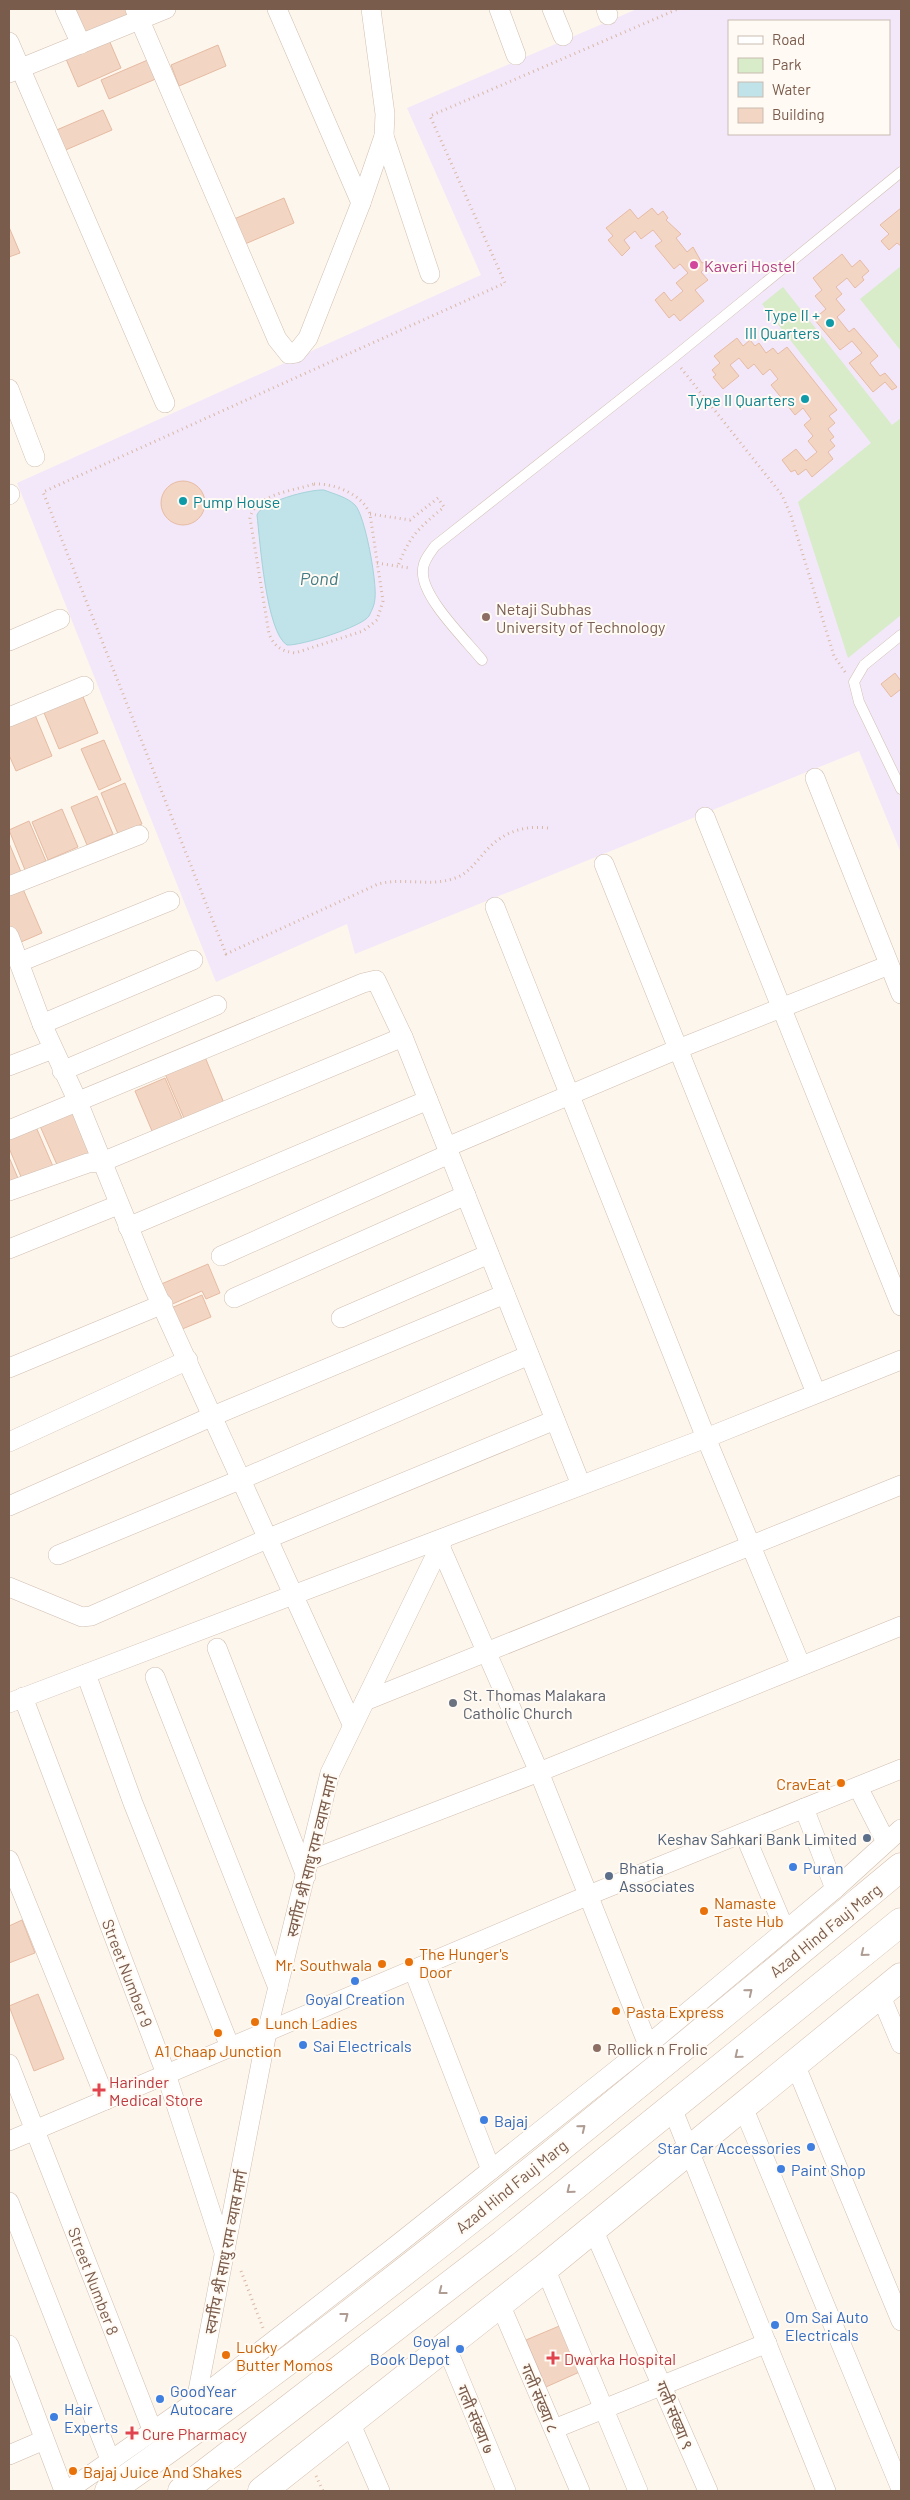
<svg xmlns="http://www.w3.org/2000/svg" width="910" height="2500" font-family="Barlow,'Noto Sans Devanagari',sans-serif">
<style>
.education{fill:#f3e8fa;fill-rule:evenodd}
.green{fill:#d8ecc9}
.water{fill:#bfe3e8;stroke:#a5d3da}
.building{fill:#f3d5c3;stroke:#e6bba3}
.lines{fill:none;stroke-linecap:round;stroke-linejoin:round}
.lane-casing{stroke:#d1beb0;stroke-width:11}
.street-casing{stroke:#d1beb0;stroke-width:20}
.secondary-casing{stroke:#d6c0b0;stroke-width:29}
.path{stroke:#d9b8a5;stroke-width:3;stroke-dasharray:1 4;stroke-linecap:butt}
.lane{stroke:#fff;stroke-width:10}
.street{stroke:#fff;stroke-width:19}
.secondary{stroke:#fff;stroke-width:28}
.oneway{stroke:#af9d94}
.hotel-dot{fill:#d1479c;stroke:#fffaf3;stroke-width:2}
.culture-dot{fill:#0f9aa8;stroke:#fffaf3;stroke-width:2}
.education-dot{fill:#8d6e63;stroke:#fffaf3;stroke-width:2}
.worship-dot{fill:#6b7280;stroke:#fffaf3;stroke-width:2}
.food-dot{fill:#e8710a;stroke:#fffaf3;stroke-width:2}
.service-dot{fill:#5c6f8a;stroke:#fffaf3;stroke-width:2}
.shop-dot{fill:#3f7fe0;stroke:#fffaf3;stroke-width:2}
.health-dot{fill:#e0444e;stroke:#fffaf3;stroke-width:2}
.labels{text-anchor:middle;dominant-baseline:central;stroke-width:4;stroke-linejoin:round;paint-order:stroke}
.hotel-label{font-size:16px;fill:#b23c85;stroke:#fffaf3;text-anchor:start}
.culture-label{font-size:16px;fill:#0d838f;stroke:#fffaf3;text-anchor:end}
.education-label{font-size:16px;fill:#785e54;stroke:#fffaf3;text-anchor:start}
.worship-label{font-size:16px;fill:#5b616d;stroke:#fffaf3;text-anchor:start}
.food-label{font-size:16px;fill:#c56008;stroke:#fffaf3;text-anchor:start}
.service-label{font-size:16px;fill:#4e5e75;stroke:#fffaf3;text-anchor:end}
.street-label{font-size:16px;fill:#7a5c4d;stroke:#fffaf3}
.shop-label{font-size:16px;fill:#366cbe;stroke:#fffaf3;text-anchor:start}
.health-label{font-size:16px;fill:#be3a42;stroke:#fffaf3;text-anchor:start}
.water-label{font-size:18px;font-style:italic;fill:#437c86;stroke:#fffaf3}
</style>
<rect width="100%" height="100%" fill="#fdf6ec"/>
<path class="education" d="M 637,9 L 901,9 L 901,853 L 859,751 L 355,954 L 347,924 L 216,982 L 17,483 L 481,275 L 407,108 ZM 729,21 L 889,21 L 889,134 L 729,134 Z"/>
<g class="green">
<polygon points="901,266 901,351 860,299"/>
<polygon points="783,287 892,425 901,418 901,615 848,658 798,502 871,443 762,304"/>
</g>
<path class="water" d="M 324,490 C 334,494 347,497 355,505 C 365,515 377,582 375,598 C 375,604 372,610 369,616 C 362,627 300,646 287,645 C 266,632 260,541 257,515 C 261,502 310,489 324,490 Z"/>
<g class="building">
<polygon points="73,9 126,9 129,15 78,37"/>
<polygon points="109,40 121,68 78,87 66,59"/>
<polygon points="218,45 226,66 179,86 171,65"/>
<polygon points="150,59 158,78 109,99 101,80"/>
<polygon points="103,110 112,130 61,152 52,132"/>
<polygon points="284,198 294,223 245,244 234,219"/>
<polygon points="652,208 658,215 663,211 668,218 666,220 681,234 676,238 687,252 693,247 702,263 704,262 708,266 701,272 708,280 695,290 704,301 680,321 674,314 669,318 655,300 664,292 671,301 683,291 676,283 688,273 680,264 674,269 655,246 662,241 653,230 641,239 635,231 624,240 630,248 622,256 608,240 613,236 606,228 630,209 638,219"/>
<polygon points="901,208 901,246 897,243 889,250 881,241 889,234 880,225"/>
<polygon points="9,227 20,253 9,257"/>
<polygon points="842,254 852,267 860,260 869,271 862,277 864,280 855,288 847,278 836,287 842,294 836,299 845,310 837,317 849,332 854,328 878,356 870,363 880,376 885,373 897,387 892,390 885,382 873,392 849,363 862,353 852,341 840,350 814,319 826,309 815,296 822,290 813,278"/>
<polygon points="737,338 743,346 750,340 755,346 759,343 766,353 773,348 778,354 787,347 837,410 829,416 835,423 828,429 834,437 830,440 835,446 828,452 833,459 812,477 806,469 798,475 795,470 791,472 782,460 796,449 806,461 817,452 808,441 813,436 804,425 811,419 803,408 795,415 771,385 778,379 770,369 763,375 754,364 748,369 739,358 730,365 739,376 723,389 713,377 716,375 712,370 720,363 714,356"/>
<circle cx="183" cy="503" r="22"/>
<polygon points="895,673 901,681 901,689 891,697 881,684"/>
<polygon points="81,692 98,733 59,749 42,708"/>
<polygon points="35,715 52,756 16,771 9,755 9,726"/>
<polygon points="104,740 121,780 99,790 81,749"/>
<polygon points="125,783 142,824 118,834 101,793"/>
<polygon points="97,796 113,834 87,845 71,807"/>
<polygon points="62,809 78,847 48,860 32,822"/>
<polygon points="29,821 46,861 25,870 9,830"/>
<polygon points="9,843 21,872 9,877"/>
<polygon points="23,889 42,933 14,945 9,933 9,895"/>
<polygon points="205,1057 226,1108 187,1125 165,1074"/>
<polygon points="165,1078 185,1125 155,1138 135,1091"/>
<polygon points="74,1111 92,1153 58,1167 40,1126"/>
<polygon points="36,1127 55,1171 24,1184 9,1148 9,1139"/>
<polygon points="9,1157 20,1183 9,1188"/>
<polygon points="208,1264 220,1293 206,1299 202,1291 168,1306 159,1285"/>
<polygon points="202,1295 211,1317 180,1330 171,1308"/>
<polygon points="22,1920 35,1953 9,1963 9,1926"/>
<polygon points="38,1994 64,2059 34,2071 9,2006"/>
<polygon points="564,2324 584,2370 546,2387 526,2340"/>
</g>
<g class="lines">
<defs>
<g id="lane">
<polyline points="901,635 864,665 854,682 859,702 901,789"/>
<path d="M 482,660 C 466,640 420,596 423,570 C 423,561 430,553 435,546 L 673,358 L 901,172"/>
</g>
<g id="street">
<polyline points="65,9 81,44"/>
<polyline points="135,9 277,339 289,354 296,353 308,338 361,203 384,136 385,114 371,9"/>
<polyline points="277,9 361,203"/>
<polyline points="499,9 516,55"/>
<polyline points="552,9 563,36"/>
<polyline points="606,9 608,15"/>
<polyline points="9,42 165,403"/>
<polyline points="9,73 166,9"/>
<polyline points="384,136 430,274"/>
<polyline points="9,389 35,457"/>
<polyline points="9,495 10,494"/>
<polyline points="9,641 60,619"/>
<polyline points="9,717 84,686"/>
<polyline points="815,778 901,994"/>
<polyline points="705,817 901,1306"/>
<polyline points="604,864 816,1393"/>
<polyline points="9,886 139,835"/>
<polyline points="495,907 706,1438 801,1666"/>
<polyline points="9,936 42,1024 78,1102 152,1284 352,1724"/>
<polyline points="20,962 170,901"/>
<polyline points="42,1024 193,960"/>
<polyline points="9,1066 53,1049"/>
<polyline points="62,1071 217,1005"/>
<polyline points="9,1130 363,983 376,980 403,1037 581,1485"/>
<polyline points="447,1147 678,1049 889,965"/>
<polyline points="9,1191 88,1163 102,1162 403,1037"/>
<polyline points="128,1227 428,1100"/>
<polyline points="9,1249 118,1205"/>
<polyline points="221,1256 449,1154"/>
<polyline points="234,1298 466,1195"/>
<polyline points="341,1318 489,1254"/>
<polyline points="9,1368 163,1304"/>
<polyline points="9,1442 188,1360"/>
<polyline points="9,1506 213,1416 505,1294"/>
<polyline points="440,1546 539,1772 648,2045"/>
<polyline points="58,1555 242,1479 529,1355"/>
<polyline points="9,1587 82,1617 91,1616 269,1538 555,1420"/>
<polyline points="217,1648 306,1876"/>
<polyline points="86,1674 133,1803 230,2047"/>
<polyline points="155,1677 278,1988"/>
<polyline points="23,1697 166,2074 224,2252"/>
<polyline points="365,1701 901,1485"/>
<polyline points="9,1703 706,1438 901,1360"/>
<polyline points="858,1787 886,1842"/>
<polyline points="804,1808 835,1889"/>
<polyline points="744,1833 785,1930"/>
<polyline points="9,1860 106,2100"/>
<polyline points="310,1860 539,1772 901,1626"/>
<polyline points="413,1969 491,2170"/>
<polyline points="880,1994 901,2044"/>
<polyline points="9,2064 153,2432"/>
<polyline points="795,2064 901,2321"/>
<polyline points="743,2107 901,2489"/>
<polyline points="672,2108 826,2491"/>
<polyline points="9,2141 589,1895 901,1769"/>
<polyline points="9,2202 111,2462"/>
<polyline points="593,2229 708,2491"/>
<polyline points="545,2268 638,2491"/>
<polyline points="500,2304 580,2491"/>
<polyline points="9,2345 64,2491"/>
<polyline points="446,2346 506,2491"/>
<polyline points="199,2405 196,2401 267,2032 330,1773 444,1538"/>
<polyline points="350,2422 380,2491"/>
<polyline points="554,2429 767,2343"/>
<polyline points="9,2455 44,2440"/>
<polyline points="67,2491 196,2401 398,2244 648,2045 835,1889 901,1829"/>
</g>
<g id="secondary">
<path d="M 109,2491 C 384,2298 643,2081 901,1867"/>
<polyline points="182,2491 503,2244 901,1922"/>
<polyline points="262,2491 545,2268 901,1977"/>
</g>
</defs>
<use href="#lane" class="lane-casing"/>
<use href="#street" class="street-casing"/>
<use href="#secondary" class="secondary-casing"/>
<g class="path">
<polyline points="681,368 782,495 791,516 834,656 845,672"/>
<path d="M 314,484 C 334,483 362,494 370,514 L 383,601 L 377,620 L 363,631 L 295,653 C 281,651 275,647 269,634 L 250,518 C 255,494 293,491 314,484 Z"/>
<path d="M 370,514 L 410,520 L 438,498 L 444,507 C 419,528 410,535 398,566"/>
<polyline points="377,563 410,568"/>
<path d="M 548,828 C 522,825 501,833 484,853 C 476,862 469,872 458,877 C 432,888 405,877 378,884 L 226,954 L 43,492 L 505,283 L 430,116 L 678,9"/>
<polyline points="241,2271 263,2328"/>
<polyline points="316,2476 323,2491"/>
</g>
<use href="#lane" class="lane"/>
<use href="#street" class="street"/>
<use href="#secondary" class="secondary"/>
</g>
<defs><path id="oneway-chevron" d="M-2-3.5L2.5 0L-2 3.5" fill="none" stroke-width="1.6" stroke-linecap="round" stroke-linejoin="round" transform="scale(1.25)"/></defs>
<g class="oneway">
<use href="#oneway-chevron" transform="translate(864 1953) rotate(141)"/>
<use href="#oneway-chevron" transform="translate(749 1992) rotate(-39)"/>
<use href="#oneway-chevron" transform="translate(738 2055) rotate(141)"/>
<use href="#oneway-chevron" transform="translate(582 2128) rotate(-39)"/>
<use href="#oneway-chevron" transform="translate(570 2190) rotate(141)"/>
<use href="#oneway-chevron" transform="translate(442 2291) rotate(142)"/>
<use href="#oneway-chevron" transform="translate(345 2316) rotate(-38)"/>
</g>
<circle class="hotel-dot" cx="694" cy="265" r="5"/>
<g class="culture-dot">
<circle cx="830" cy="323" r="5"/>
<circle cx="805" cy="399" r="5"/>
<circle cx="183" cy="501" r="5"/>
</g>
<g class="education-dot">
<circle cx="486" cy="617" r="5"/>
<circle cx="597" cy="2048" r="5"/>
</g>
<circle class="worship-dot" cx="453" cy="1703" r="5"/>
<g class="food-dot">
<circle cx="841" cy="1783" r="5"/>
<circle cx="704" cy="1911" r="5"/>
<circle cx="409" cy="1962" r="5"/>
<circle cx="382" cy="1964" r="5"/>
<circle cx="616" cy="2011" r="5"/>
<circle cx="255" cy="2022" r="5"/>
<circle cx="218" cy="2033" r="5"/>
<circle cx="226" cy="2355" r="5"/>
<circle cx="73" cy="2471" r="5"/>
</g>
<g class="service-dot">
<circle cx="867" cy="1838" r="5"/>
<circle cx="609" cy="1876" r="5"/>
</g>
<g class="shop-dot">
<circle cx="793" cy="1867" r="5"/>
<circle cx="355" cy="1981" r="5"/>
<circle cx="303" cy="2045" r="5"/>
<circle cx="484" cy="2120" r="5"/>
<circle cx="811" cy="2147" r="5"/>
<circle cx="781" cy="2169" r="5"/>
<circle cx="775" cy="2325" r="5"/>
<circle cx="460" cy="2349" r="5"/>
<circle cx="160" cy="2399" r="5"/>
<circle cx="54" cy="2417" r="5"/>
</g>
<g class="health-dot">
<path d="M96.5 2082.5h5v5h5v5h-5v5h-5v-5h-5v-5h5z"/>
<path d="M550.5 2350.5h5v5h5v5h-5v5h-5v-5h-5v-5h5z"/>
<path d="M129.5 2425.5h5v5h5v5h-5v5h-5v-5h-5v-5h5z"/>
</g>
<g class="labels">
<g class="hotel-label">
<text x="704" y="265">Kaveri Hostel</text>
</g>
<g class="culture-label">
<text x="820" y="314">Type II +<tspan x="820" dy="18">III Quarters</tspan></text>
<text x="795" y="399">Type II Quarters</text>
<text x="193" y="501" text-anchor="start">Pump House</text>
</g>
<g class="education-label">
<text x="496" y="608">Netaji Subhas<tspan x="496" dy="18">University of Technology</tspan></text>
<text x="607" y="2048">Rollick n Frolic</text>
</g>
<g class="worship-label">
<text x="463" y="1694">St. Thomas Malakara<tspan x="463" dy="18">Catholic Church</tspan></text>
</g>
<g class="food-label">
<text x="831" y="1783" text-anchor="end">CravEat</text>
<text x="714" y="1902">Namaste<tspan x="714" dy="18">Taste Hub</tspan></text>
<text x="419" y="1953">The Hunger's<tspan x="419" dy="18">Door</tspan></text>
<text x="372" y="1964" text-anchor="end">Mr. Southwala</text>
<text x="626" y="2011">Pasta Express</text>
<text x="265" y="2022">Lunch Ladies</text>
<text x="218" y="2050" text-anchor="middle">A1 Chaap Junction</text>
<text x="236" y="2346">Lucky<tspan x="236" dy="18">Butter Momos</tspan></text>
<text x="83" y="2471">Bajaj Juice And Shakes</text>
</g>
<g class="service-label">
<text x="857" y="1838">Keshav Sahkari Bank Limited</text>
<text x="619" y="1867" text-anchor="start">Bhatia<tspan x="619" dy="18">Associates</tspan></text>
</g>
<g class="street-label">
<text transform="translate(311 1856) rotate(-76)">स्वर्गीय श्री साधु राम व्यास मार्ग</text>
<text transform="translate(825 1930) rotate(-39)">Azad Hind Fauj Marg</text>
<text transform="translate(128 1973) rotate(69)">Street Number 9</text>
<text transform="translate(511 2186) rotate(-39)">Azad Hind Fauj Marg</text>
<text transform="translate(225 2252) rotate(-79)">स्वर्गीय श्री साधु राम व्यास मार्ग</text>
<text transform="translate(94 2281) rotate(69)">Street Number 8</text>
<text transform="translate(540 2398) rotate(67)">गली संख्या ८</text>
<text transform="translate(675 2415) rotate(67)">गली संख्या ९</text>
<text transform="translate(476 2419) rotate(67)">गली संख्या ७</text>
</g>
<g class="shop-label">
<text x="803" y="1867">Puran</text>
<text x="355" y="1998" text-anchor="middle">Goyal Creation</text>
<text x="313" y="2045">Sai Electricals</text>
<text x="494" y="2120">Bajaj</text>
<text x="801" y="2147" text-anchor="end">Star Car Accessories</text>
<text x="791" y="2169">Paint Shop</text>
<text x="785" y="2316">Om Sai Auto<tspan x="785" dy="18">Electricals</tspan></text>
<text x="450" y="2340" text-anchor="end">Goyal<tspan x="450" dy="18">Book Depot</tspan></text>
<text x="170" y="2390">GoodYear<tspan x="170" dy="18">Autocare</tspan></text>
<text x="64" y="2408">Hair<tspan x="64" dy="18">Experts</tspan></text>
</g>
<g class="health-label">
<text x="109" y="2081">Harinder<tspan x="109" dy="18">Medical Store</tspan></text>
<text x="564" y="2358">Dwarka Hospital</text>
<text x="142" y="2433">Cure Pharmacy</text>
</g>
<g class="water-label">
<text x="319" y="578">Pond</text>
</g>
</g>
<rect width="910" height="2500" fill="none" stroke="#7a5c4d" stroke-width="20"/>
<rect x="728" y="20" width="162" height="115" fill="#fffaf3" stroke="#cabbb1"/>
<rect x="738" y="36" width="25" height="8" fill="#ffffff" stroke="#cabbb1"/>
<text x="772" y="45" font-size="15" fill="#7a5c4d">Road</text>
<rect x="738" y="58" width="25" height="15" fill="#d8ecc9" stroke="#cabbb1"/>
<text x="772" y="70" font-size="15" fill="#7a5c4d">Park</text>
<rect x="738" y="82" width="25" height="15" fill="#bfe3e8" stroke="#cabbb1"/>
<text x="772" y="95" font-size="15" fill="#7a5c4d">Water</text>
<rect x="738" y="108" width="25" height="15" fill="#f3d5c3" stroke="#cabbb1"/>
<text x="772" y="120" font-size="15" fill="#7a5c4d">Building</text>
</svg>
